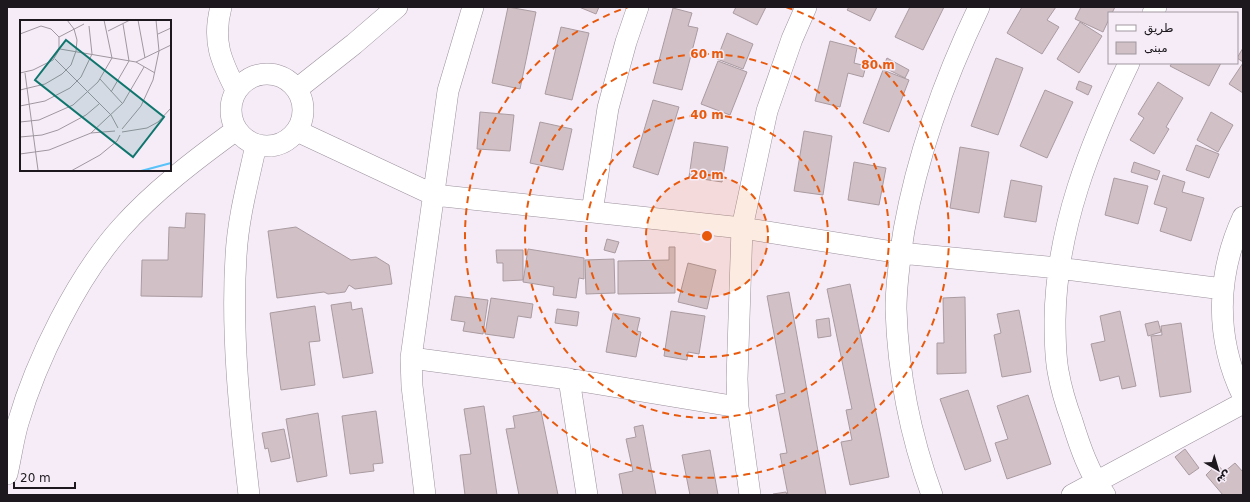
<svg xmlns="http://www.w3.org/2000/svg" width="1250" height="502" font-family="'DejaVu Sans','Noto Naskh Arabic',sans-serif">
<style>
.building{fill:#d1c1c6;stroke:#aa9ba0}
.lines{fill:none;stroke-linecap:round;stroke-linejoin:round}
.minor-casing{stroke:#9b919c;stroke-width:22}
.minor{stroke:#fff;stroke-width:21}
.ring{fill:none;stroke:#e8590c;stroke-width:2;stroke-dasharray:7 5}
.inset-river{fill:none;stroke:#58c2f9;stroke-width:2}
.inset-road{fill:none;stroke:#9f97a0;stroke-width:1}
.view{fill:#0f766e;fill-opacity:0.15;stroke:#0f766e;stroke-width:2}
.inset-edge{fill:none;stroke:#1c181d;stroke-width:2}
.centre{fill:#e8590c;stroke:#f6ecf8;stroke-width:2}
.ring-label{font-size:12px;text-anchor:middle;font-weight:bold;fill:#e8590c;stroke:#f6ecf8;stroke-width:3;stroke-linejoin:round;paint-order:stroke}
</style>
<rect width="100%" height="100%" fill="#f6ecf8"/>
<path class="building" d="M508,7L536,12L520,89L492,83Z
M579,7H599L596,14Z
M736,7H766L757,25L733,13Z
M849,7H877L870,21L847,10Z
M910,7H944L923,50L895,37Z
M1022,7H1056L1047,20L1059,27L1042,54L1007,33Z
M1081,7H1115L1112,13H1109V19L1103,32L1075,19Z
M673,8L692,13L688,26L698,28L682,90L653,83Z
M1080,22L1102,36L1079,73L1057,59Z
M561,27L589,33L572,100L545,94Z
M727,33L753,44L743,69L717,59Z
M830,41L857,48L854,63L866,66L863,77L848,73L840,107L815,101Z
M1243,48V62L1237,58Z
M887,58L909,70L905,78L883,67Z
M996,58L1023,68L998,135L971,126Z
M718,61L747,72L730,115L701,104Z
M1172,63H1221L1209,86L1170,66Z
M1243,63V93L1229,84Z
M883,70L909,80L889,132L863,123Z
M1079,81L1092,86L1088,95L1076,89Z
M1158,82L1183,98L1166,127L1169,129L1154,154L1130,140L1144,118L1138,114Z
M1045,90L1073,102L1047,158L1020,146Z
M653,100L679,107L658,175L633,167Z
M480,112L514,115L510,151L477,149Z
M1211,112L1233,125L1218,152L1197,140Z
M540,122L572,129L563,170L530,163Z
M804,131L832,136L823,195L794,191Z
M694,142L728,147L722,182L689,177Z
M1196,145L1219,154L1209,178L1186,170Z
M960,147L989,152L979,213L950,208Z
M854,162L886,168L879,205L848,200Z
M1134,162L1160,171L1157,180L1131,172Z
M1163,175L1185,182L1182,192L1204,198L1191,241L1160,231L1167,208L1154,204Z
M1114,178L1148,186L1138,224L1105,215Z
M1011,180L1042,186L1036,222L1004,217Z
M186,213L205,214L202,297L141,296L142,260H168L169,227L185,228Z
M296,227L351,260L376,257L389,265L392,284L355,289L349,285L345,292L328,294L324,292L277,298L268,231Z
M607,239L619,242L615,253L604,250Z
M669,247H675V293L618,294V261L669,260Z
M528,249L584,258V279L579,278L576,298L553,295L554,287L523,282Z
M496,250H523V280L503,281V263H497Z
M614,259L615,293L586,294L585,260Z
M688,263L716,270L707,309L678,302Z
M850,284L889,477L850,485L841,442L852,440L846,410L852,409L827,289Z
M789,292L826,495H788L780,454L787,453L776,395L785,393L767,296Z
M455,296L488,300L483,334L463,331L465,322L451,320Z
M965,297L966,373L937,374V343H944L943,298Z
M491,298L533,304L531,318L518,316L514,338L485,334Z
M351,302L352,310L362,308L373,373L343,378L331,305Z
M315,306L320,341L309,342L315,385L281,390L270,313Z
M557,309L579,312L577,326L555,323Z
M1019,310L1031,372L1002,377L994,335L1001,333L997,314Z
M671,311L705,316L699,354L688,352L687,360L664,356Z
M1120,311L1136,386L1122,389L1119,376L1100,381L1091,344L1105,341L1100,316Z
M613,313L640,318L637,331L641,332L636,357L606,352Z
M829,318L831,336L818,338L816,320Z
M1158,321L1161,332L1148,336L1145,324Z
M1181,323L1191,392L1160,397L1151,336L1162,335L1161,326Z
M968,390L991,461L965,470L940,399Z
M1028,395L1051,464L1007,479L995,443L1008,439L997,406Z
M484,406L497,495H465L460,455L471,454L464,409Z
M376,411L383,463L373,464L374,471L350,474L342,416Z
M541,411L558,495H519L506,429L515,428L513,416Z
M318,413L327,476L297,482L286,419Z
M643,425L656,495H623L619,474L633,471L626,439L636,437L634,427Z
M284,429L290,458L271,462L268,448L265,449L262,433Z
M1185,449L1199,468L1189,475L1175,457Z
M710,450L718,495H690L682,455Z
M1235,463L1243,472V495H1223L1206,475L1217,464L1224,472Z
M786,492L787,495H773V494Z"/>
<g class="lines">
<g class="minor-casing">
<path id="minor" d="M221,7C212,41 221,61 236,90
M1153,13L1156,7
M231 110a36 36 0 1 1 72 0a36 36 0 1 1-72 0Z
M297,89L354,44L397,7
M297,131L434,195L742,228L900,253L1058,268L1223,289
M592,212L608,108L626,42L638,7
M1243,217C1216,276 1215,338 1243,396
M411,358L569,379L738,407
M569,379L587,495
M7,474C11,457 13,440 18,423C36,361 77,277 121,228C154,191 196,159 236,130
M249,495C240,416 231,335 236,256C238,218 248,182 256,145
M425,495L412,386L411,358L448,91L473,7
M750,495L738,407L737,379L742,228L767,111L792,39L806,7
M932,495C910,435 898,373 896,309C896,283 900,256 904,230C918,152 945,78 979,7
M1072,495L1243,403
M1105,495C1089,473 1080,447 1072,421C1066,405 1061,388 1058,371C1055,354 1055,337 1055,320C1056,229 1090,144 1129,63"/>
</g>
<use href="#minor" class="minor"/>
</g>
<circle cx="707" cy="236" r="61" fill="#e8590c" fill-opacity=".12"/>
<g class="ring">
<circle cx="707" cy="236" r="61"/>
<circle cx="707" cy="236" r="121"/>
<circle cx="707" cy="236" r="182"/>
<path d="M786 7A242 242 0 1 1 628 7"/>
</g>
<g transform="translate(20 20)">
<rect width="151" height="151" fill="#f6ecf8"/>
<path class="inset-river" d="M121,151L151,143"/>
<path class="inset-road" d="M118,0L125,38M88,11L110,0M0,14L21,6L31,9L39,17M138,14L151,8M40,29L116,42L135,53M35,39L91,95L98,108M116,42L151,25M0,53L13,50L33,40L39,30V17L64,4M5,53L18,150M80,59L102,83M0,70L25,64L42,54L51,45L56,31L57,20L54,9L47,0M91,72L109,41L103,4M0,86L25,81L50,68L61,57L72,34L69,6M0,102L19,100L53,85L78,62L92,38L84,0M102,109L121,86L133,60L139,31L136,0M102,112L127,108L138,102L151,88M71,113L103,83L124,47M0,117L22,115L38,110L66,95L79,84M0,134L29,130L71,113L95,111M0,151H18M51,151L80,135L97,121L100,115"/>
<path class="view" d="M46,20L144,97L113,137L15,60Z"/>
<rect width="151" height="151" class="inset-edge"/>
</g>
<circle cx="707" cy="236" r="6" class="centre"/>
<g class="ring-label">
<text x="707" y="58">60 m</text>
<text x="878" y="69">80 m</text>
<text x="707" y="119">40 m</text>
<text x="707" y="179">20 m</text>
</g>
<rect width="1250" height="502" fill="none" stroke="#1c181d" stroke-width="16"/>
<rect x="1108" y="12" width="130" height="52" fill="#f6ecf8" stroke="#9f97a0"/>
<rect x="1116" y="25" width="20" height="6" fill="#ffffff" stroke="#9f97a0"/>
<text x="1144" y="32" font-size="12" fill="#1c181d">طريق</text>
<rect x="1116" y="42" width="20" height="12" fill="#d1c1c6" stroke="#9f97a0"/>
<text x="1144" y="52" font-size="12" fill="#1c181d">مبنى</text>
<g transform="translate(1218 470) rotate(142)" stroke="#f6ecf8" stroke-width="3" paint-order="stroke">
<path d="M0-3L7 15L0 10L-7 15Z" fill="#1c181d"/>
<text y="-6" font-size="11" font-weight="bold" text-anchor="middle" fill="#1c181d">ش</text>
</g>
<path d="M14 482v6h61v-6" fill="none" stroke="#1c181d" stroke-width="2"/>
<text x="20" y="482" font-size="12" fill="#1c181d" stroke="#f6ecf8" stroke-width="3" paint-order="stroke">20 m</text>
</svg>
